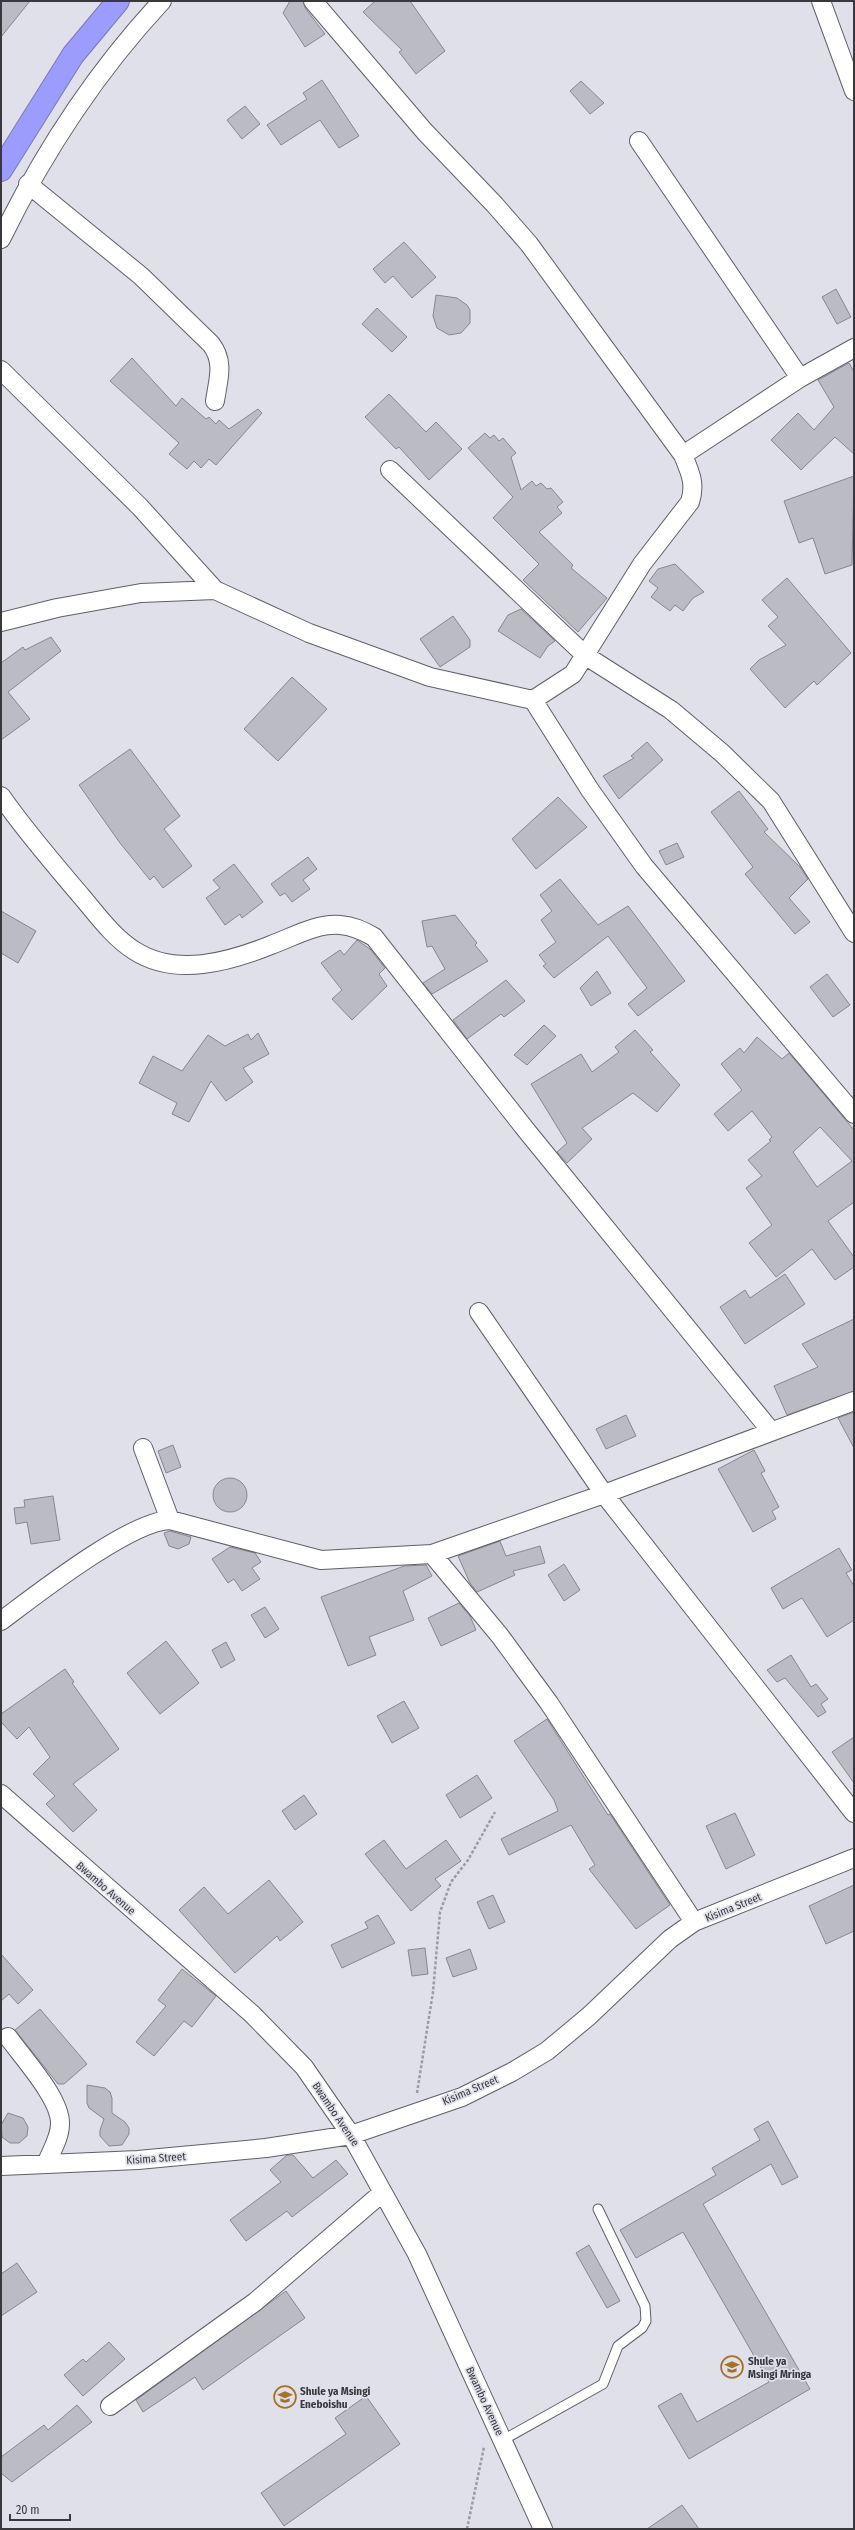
<svg xmlns="http://www.w3.org/2000/svg" width="855" height="2530" font-family="'Fira Sans Condensed',sans-serif">
<style>
.building{fill:#babbc5;stroke:#868790;fill-rule:evenodd}
.lines{fill:none;stroke-linecap:round;stroke-linejoin:round}
.lane-casing{stroke:#5f5f68;stroke-width:11}
.street-casing{stroke:#5f5f68;stroke-width:20}
.highway-casing{stroke:#7978ba;stroke-width:24}
.path{stroke:#9b9ba4;stroke-width:2.5;stroke-dasharray:3 2;stroke-linecap:butt}
.lane{stroke:#fff;stroke-width:9}
.street{stroke:#fff;stroke-width:18}
.highway{stroke:#9c9bfe;stroke-width:22}
.labels{text-anchor:middle;stroke-width:3.5;stroke-linejoin:round;paint-order:stroke}
.street-label{font-size:11px;fill:#38383d;stroke:#e0e0eb}
.poi-label{font-size:11px;font-weight:bold;fill:#38383d;stroke:#e0e0eb;text-anchor:start}
</style>
<rect width="100%" height="100%" fill="#e0e0eb"/>
<path class="building" d="M1,1H30L1,37Z
M290,1H303L305,8L325,34L305,47L283,13Z
M375,1H410L445,51L416,74L399,52L402,50L363,12Z
M322,80L359,136L339,148L320,120L281,145L267,125L307,99L303,93Z
M581,81L604,103L590,114L570,91Z
M245,106L260,124L242,139L227,120Z
M404,242L436,277L412,298L393,276L385,283L373,269Z
M836,289L851,317L837,324L822,297Z
M436,295L457,298L467,305L470,310V323L461,333L449,335L437,328L433,316Z
M377,308L407,337L392,352L362,324Z
M132,358L176,406L182,398L206,419L209,417L216,424L219,420L229,429L258,409L262,413L216,465L209,459L201,468L194,461L187,469L169,454L179,443L110,381Z
M849,363L854,372V454L835,437L801,470L771,440L798,413L814,430L834,407L818,380Z
M389,394L426,432L436,422L462,449L429,480L399,447L396,449L365,417Z
M485,433L490,438L494,435L499,441L503,438L516,453L511,457L521,490L532,481L536,486L541,483L547,489L551,488L563,502L557,507L562,513L539,532L573,565L571,568L607,598L578,632L523,580L539,564L493,518L513,497L468,448Z
M854,476L852,565L825,574L813,538L799,543L784,501Z
M675,564L704,592L693,598L683,611L675,605L670,611L651,597L658,588L649,581L658,569Z
M787,578L851,653L817,685L814,681L785,708L750,669L759,660L786,645L768,626L778,617L762,600Z
M521,609L555,641L548,646L540,658L498,631L508,615Z
M453,616L470,640V647L440,667L420,639Z
M51,637L61,651L8,692L30,719L1,740V663L23,647L25,650Z
M292,677L327,709L278,761L244,729Z
M647,742L663,760L619,799L603,776L634,758L631,756Z
M130,749L180,816L164,829L192,866L163,888L154,876L150,880L120,843L79,785Z
M739,791L768,829L764,832L800,867L808,879L789,898L810,922L795,934L745,874L753,867L711,812Z
M558,797L587,827L536,869L512,839Z
M677,843L684,857L666,865L659,851Z
M308,857L317,869L303,880L310,889L292,902L285,893L280,896L271,884Z
M234,864L263,902L242,918L240,914L225,925L206,898L220,888L213,880Z
M560,879L598,925L628,906L685,981L638,1016L628,1004L647,988L608,936L554,978L543,966L546,964L539,955L556,942L541,920L552,911L540,895Z
M1,911L36,931L18,963L1,953Z
M455,915L477,943L475,945L488,961L432,994L423,983L445,969L432,946L427,947L422,921Z
M357,940L370,949L385,968L379,974L387,986L352,1020L332,999L342,990L321,963L340,950L344,955Z
M597,971L611,993L591,1006L580,988Z
M827,974L850,1005L833,1017L810,987Z
M506,980L525,1001L504,1017L501,1014L467,1039L453,1020Z
M544,1025L556,1036L527,1065L514,1055Z
M635,1030L653,1050L650,1052L680,1085L657,1112L633,1093L582,1128L592,1139L567,1163L557,1152L567,1143L531,1084L581,1054L592,1072L619,1052L615,1047Z
M258,1033L269,1054L243,1068L253,1082L226,1101L211,1081L189,1122L172,1114L177,1103L139,1083L153,1056L182,1071L208,1035L225,1046L248,1034L251,1040Z
M757,1037L782,1059L789,1053L854,1130V1202L828,1221L854,1257V1267L835,1280L812,1249L776,1277L749,1243L772,1225L746,1188L762,1176L748,1160L771,1141L769,1140L772,1137L752,1111L728,1131L714,1114L742,1090L721,1064L740,1048L744,1053ZM820,1127L852,1161L817,1187L793,1152Z
M785,1274L805,1304L745,1344L720,1307L745,1290L750,1298Z
M854,1319V1391L787,1415L774,1386L818,1367L802,1344Z
M854,1412V1448L838,1418Z
M626,1415L636,1436L606,1449L596,1429Z
M173,1445L181,1467L166,1473L158,1451Z
M754,1450L765,1471L761,1473L779,1507L772,1511L776,1519L753,1532L718,1469Z
M213 1495a17 17 0 1 1 34 0a17 17 0 1 1-34 0Z
M53,1496L60,1540L31,1544L27,1522L16,1524L14,1508L25,1507L24,1500Z
M170,1531L191,1537L189,1544L178,1549L169,1546L164,1533Z
M500,1541L506,1556L540,1546L545,1563L513,1571L515,1575L477,1592L470,1583L458,1556Z
M230,1547L255,1553L261,1562L252,1568L260,1579L242,1591L234,1579L228,1583L212,1559Z
M839,1548L852,1570L846,1573L854,1586V1620L827,1637L802,1598L783,1609L771,1588Z
M564,1564L580,1590L564,1601L548,1575Z
M426,1565L432,1576L403,1591L414,1620L369,1637L376,1655L348,1666L321,1597L404,1566Z
M459,1603L470,1616L476,1630L441,1646L428,1618Z
M265,1607L279,1629L265,1638L251,1615Z
M166,1641L199,1683L160,1714L127,1673Z
M226,1642L235,1660L221,1668L212,1650Z
M791,1655L811,1687L816,1684L828,1699L821,1704L826,1712L818,1717L785,1678L777,1682L767,1670Z
M65,1669L74,1682L72,1683L119,1749L73,1784L97,1810L73,1832L46,1804L55,1796L33,1774L50,1757L29,1727L17,1739L1,1722V1714Z
M404,1701L419,1728L392,1743L377,1716Z
M547,1719L608,1815L610,1814L670,1905L636,1929L589,1869L595,1865L571,1825L509,1855L501,1839L558,1811L554,1800L514,1741Z
M854,1737V1783L832,1752Z
M477,1775L492,1798L460,1818L446,1795Z
M304,1795L317,1814L295,1830L282,1811Z
M735,1813L755,1855L726,1869L706,1826Z
M384,1840L406,1869L446,1840L461,1861L435,1879L441,1886L411,1911L365,1854Z
M269,1880L303,1922L280,1941L277,1936L235,1973L179,1910L204,1887L228,1914Z
M854,1885V1931L826,1944L809,1906Z
M493,1895L505,1922L489,1929L477,1902Z
M378,1915L395,1943L342,1968L331,1945L368,1928L365,1922Z
M425,1948L428,1974L412,1976L408,1950Z
M470,1949L477,1969L453,1977L446,1958Z
M1,1954L33,1990L18,2004L9,1994L1,2001Z
M182,1969L216,1996L192,2027L184,2021L154,2056L136,2042L166,2006L158,2000Z
M40,2009L87,2064L64,2084H58L15,2030Z
M87,2085L105,2088L110,2092L112,2098V2113L125,2122L129,2128V2134L122,2145L109,2146L100,2136V2130L104,2119L89,2108L87,2103Z
M8,2113L23,2118L28,2127L27,2136L19,2143H10L2,2137L1,2125Z
M768,2121L798,2177L782,2185L771,2164L703,2204L810,2389L689,2459L658,2406L681,2393L697,2422L769,2382L683,2232L636,2258L620,2230L716,2175L712,2168L760,2140L754,2129Z
M287,2155H293L313,2178L336,2160L348,2174L292,2217L287,2211L246,2241L230,2220L281,2182L270,2170Z
M589,2245L620,2301L607,2308L576,2253Z
M17,2263L37,2292L1,2316V2274Z
M286,2291L305,2318L203,2390L195,2377L143,2412L136,2400Z
M109,2342L125,2359L83,2396L64,2375L83,2359L86,2362Z
M366,2396L400,2444L284,2526L261,2493L346,2434L335,2418Z
M77,2405L92,2422L12,2482L1,2473V2457L44,2425L48,2430Z
M682,2505L699,2529H647Z"/>
<g class="lines">
<g class="lane-casing">
<path id="lane" d="M503,2440L603,2384L618,2346L642,2328L646,2321L645,2306L598,2209"/>
</g>
<g class="street-casing">
<path id="street" d="M821,1L854,91
M639,141L800,378
M28,184L141,276L211,344C225,362 218,380 215,401
M1,239C44,151 95,73 162,1
M1,370L140,507L215,590
M683,455L800,378L854,348
M390,470L586,656L671,710L722,753L771,801L854,933
M1,622L57,608L141,593L215,590L309,633L430,677L533,700L573,674L642,564L690,502C696,484 690,472 683,455L529,244L495,205L425,132L313,1
M533,700L590,790L644,866L854,1114
M1,796C26,832 54,864 82,897C98,916 114,938 135,951C176,977 229,962 271,945C293,937 316,923 340,925C353,926 362,930 374,937L526,1130L771,1431
M479,1312L604,1494L854,1813
M143,1448L170,1520
M432,1554L500,1636L549,1703L694,1922
M1,1621C36,1595 130,1521 170,1520L321,1560L432,1554L604,1494L854,1401
M1,1794L252,2014L304,2067L351,2135L417,2254L543,2529
M8,2037C23,2058 61,2099 60,2124C60,2137 52,2150 47,2162
M1,2166L138,2160L266,2148L351,2135L462,2097L512,2072L547,2051L589,2016L670,1939L694,1922L854,1858
M110,2406L255,2302L382,2193"/>
</g>
<g class="highway-casing">
<path id="highway" d="M1,170L73,55L118,1"/>
</g>
<path class="path" d="M417,2093L433,1992L440,1912L451,1882L468,1860L495,1812
M467,2529L484,2447"/>
<use href="#lane" class="lane"/>
<use href="#street" class="street"/>
<use href="#highway" class="highway"/>
</g>
<defs>
<g id="school-ring" transform="scale(1.15)"><circle r="9.5" fill="#e0e0eb" stroke="#a47228" stroke-width="1.5"/><path d="M0-5L7-2L0 1L-7-2ZM-4 1L0 2.5L4 1V4Q0 6-4 4Z" fill="#a47228"/></g>
</defs>
<g fill-rule="evenodd">
<use href="#school-ring" x="732" y="2367"/>
<use href="#school-ring" x="285" y="2397"/>
</g>
<g class="labels">
<g class="street-label">
<text transform="translate(106 1888) rotate(41)" y="4">Bwambo Avenue</text>
<text transform="translate(733 1907) rotate(-22)" y="4">Kisima Street</text>
<text transform="translate(470 2090) rotate(-23)" y="4">Kisima Street</text>
<text transform="translate(336 2114) rotate(56)" y="4">Bwambo Avenue</text>
<text transform="translate(156 2158) rotate(-4)" y="4">Kisima Street</text>
<text transform="translate(485 2401) rotate(65)" y="4">Bwambo Avenue</text>
</g>
<g class="poi-label">
<text x="748" y="2365">Shule ya<tspan x="748" dy="13">Msingi Mringa</tspan></text>
<text x="300" y="2395">Shule ya Msingi<tspan x="300" dy="13">Eneboishu</tspan></text>
</g>
</g>
<rect width="855" height="2530" fill="none" stroke="#38383d" stroke-width="4"/>
<path d="M10 2514v6h60v-6" fill="none" stroke="#38383d" stroke-width="2"/>
<text x="16" y="2514" font-size="12" fill="#38383d" stroke="#e0e0eb" stroke-width="3" paint-order="stroke">20 m</text>
</svg>
